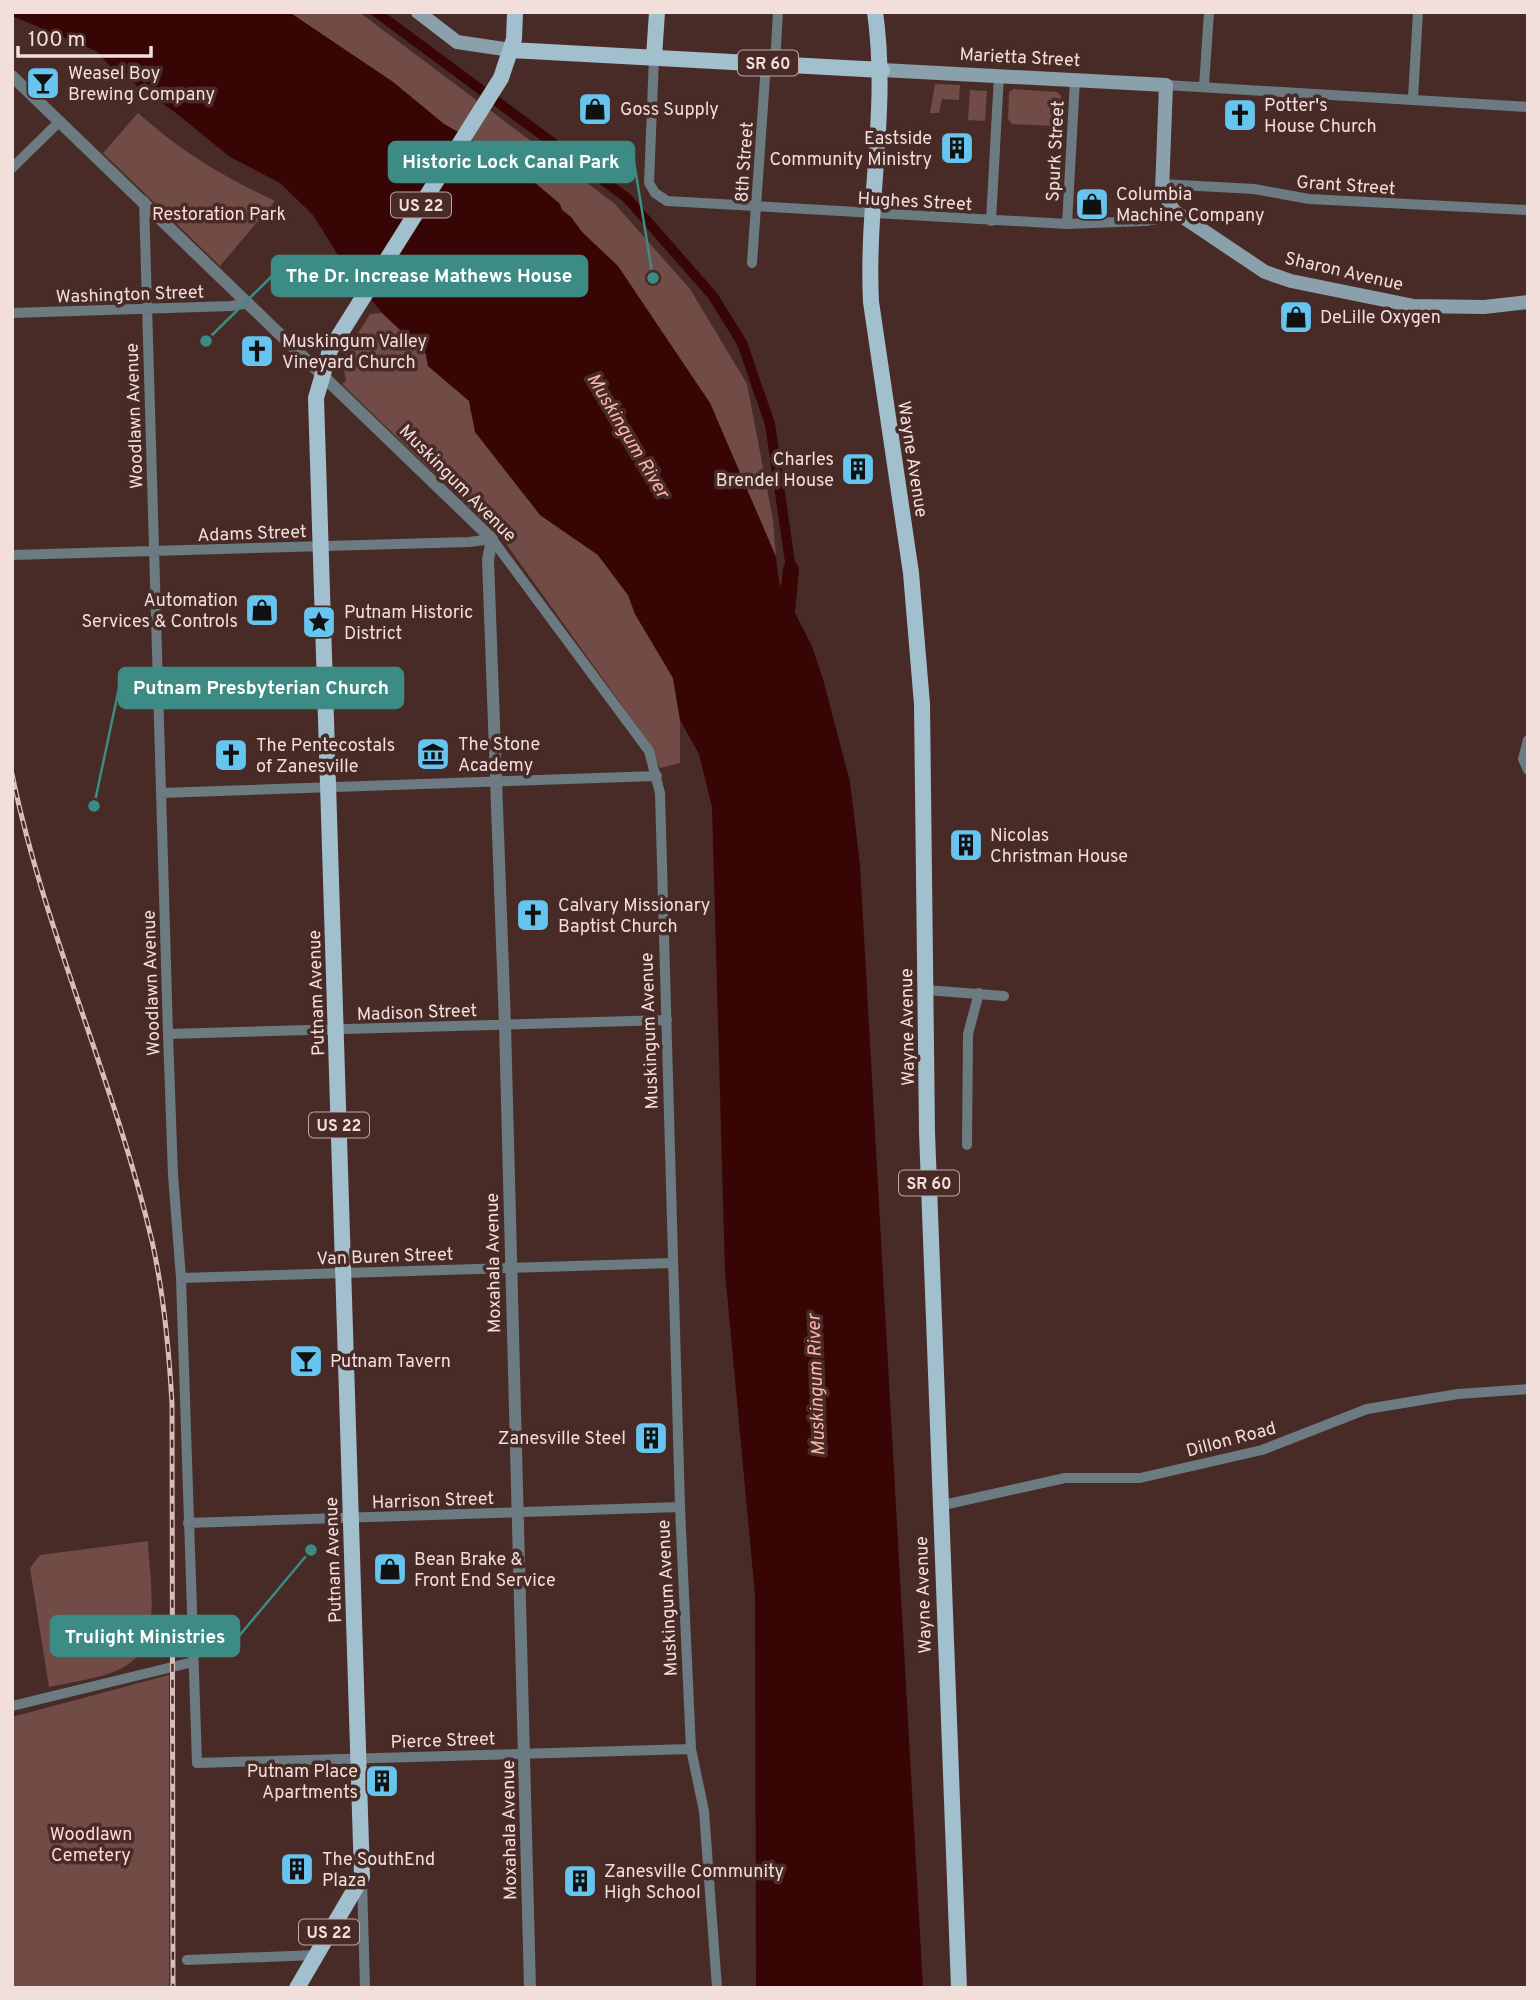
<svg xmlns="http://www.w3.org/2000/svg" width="1540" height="2000" font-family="Overpass,sans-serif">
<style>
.green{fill:#714c47}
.water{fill:#370504}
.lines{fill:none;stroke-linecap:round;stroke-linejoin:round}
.canal{stroke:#370504;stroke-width:10}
.river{stroke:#370504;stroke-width:16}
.minor{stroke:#6c7a81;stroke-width:10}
.tertiary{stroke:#6c7a81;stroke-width:12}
.secondary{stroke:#8aa1ac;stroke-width:14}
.primary{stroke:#a2bfce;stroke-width:16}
.rail-casing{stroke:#d4bfbb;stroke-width:5}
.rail{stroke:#482b27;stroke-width:2.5;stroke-dasharray:8;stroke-linecap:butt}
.labels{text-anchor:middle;stroke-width:7;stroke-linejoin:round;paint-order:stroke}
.shield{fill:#482b27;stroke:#bfa8a5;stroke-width:2}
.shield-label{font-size:16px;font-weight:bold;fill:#f2dedb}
.street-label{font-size:18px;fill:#f2dedb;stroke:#482b27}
.poi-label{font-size:18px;fill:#f2dedb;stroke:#482b27;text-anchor:start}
.park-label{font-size:18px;fill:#ffd8d3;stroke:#482b27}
.water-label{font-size:19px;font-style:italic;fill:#fdb4aa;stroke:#482b27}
.leader{fill:none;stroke:#3c8b84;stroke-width:2.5}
.callout-dot{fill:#3c8b84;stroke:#482b27;stroke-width:2.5}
.callout{fill:#3c8b84;stroke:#3c8b84;stroke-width:2.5}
.callout-label{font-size:19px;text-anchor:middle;font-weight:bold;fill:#fff}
</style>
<rect width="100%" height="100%" fill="#482b27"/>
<path class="green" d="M289,12H359L615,204L690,289L747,384L773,520L776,557L710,403L571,217L512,163L444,124L393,82Z
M935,84L960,85L959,100L942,99L939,113H930Z
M1014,89L1057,92L1061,96L1059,122L1055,126L1012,124L1008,119L1009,92Z
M970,90L987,91L985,121L968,120Z
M138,113C182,152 222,176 275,201L220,266L103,153Z
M382,313L426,354L428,366L470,401V411L540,515L598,555L628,595L635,614L673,678L680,720V763L660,768L649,743L504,541L342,384L346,381L342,359L370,314Z
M148,1541C149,1581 166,1650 118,1670C98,1679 71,1682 49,1687L30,1568L40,1555Z
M169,1675V1988H12V1717Z"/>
<path class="water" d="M12,12H289L393,82L444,124L512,163L560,204L562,211L571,217L581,231L618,266L710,403L776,557L779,582L812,646L823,679L850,782L860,865L923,1988H756L755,1595L725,1272L712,807L699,754L680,720L673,678L635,614L628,595L598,555L540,515L475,432L469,401L428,366L426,354L382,313L343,263L313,215L280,183L230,157L176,113L112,68L96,51L12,16Z"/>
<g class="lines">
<path class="canal" d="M376,12L627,198L713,296L742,343L770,424L791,569"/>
<path class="river" d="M786,623L791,569"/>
<path class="minor" d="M654,57L649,183L655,193L667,201L1067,224L1146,221L1164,218L1174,211
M775,64L778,12
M1166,85L1528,107
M1204,86L1209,12
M1413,98L1418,12
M12,168L60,121
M1162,184L1254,189L1309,199L1528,210
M144,201L168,1034L173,1175L181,1278L197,1763L691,1749
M991,221L999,75
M1067,224L1075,80
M752,263L766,63
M12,313L231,306L249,303
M12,555L469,542L492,539L649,751L660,793L680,1507L691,1749L704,1811L717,1988
M1528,740L1523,759L1528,770
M161,793L657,776
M926,990L1004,996
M168,1034L667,1020
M967,1145L968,1034L979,993
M181,1278L673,1263
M939,1506L1065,1478H1140L1262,1450L1367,1409L1458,1394L1528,1389
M188,1523L680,1507
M12,1706L193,1662
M362,1880L365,1988
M187,1960L315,1955"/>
<path class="tertiary" d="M12,76L492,539L488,560L505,1025L530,1988"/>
<path class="secondary" d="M418,12L457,42L511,50
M882,70L1166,85L1162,191L1174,211L1265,272L1291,281L1414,306L1484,307L1528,302"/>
<path class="primary" d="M875,12C889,109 866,205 871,302L911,573L922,704L927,1132L959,1988
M511,50L882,70
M654,57L657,12
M297,1988L362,1877L316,398L330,350L501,78L514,39L515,12"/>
<g class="rail-casing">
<path id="rail" d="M12,774C45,933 115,1083 152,1241C164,1295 169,1349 172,1404L173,1988"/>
</g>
<use href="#rail" class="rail"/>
</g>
<defs>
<g id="bar-square" transform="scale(1.75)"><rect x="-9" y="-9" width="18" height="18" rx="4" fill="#65c5ee" stroke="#482b27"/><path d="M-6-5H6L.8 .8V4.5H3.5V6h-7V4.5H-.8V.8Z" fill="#111"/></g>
<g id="shop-square" transform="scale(1.75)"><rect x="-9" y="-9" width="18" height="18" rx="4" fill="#65c5ee" stroke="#482b27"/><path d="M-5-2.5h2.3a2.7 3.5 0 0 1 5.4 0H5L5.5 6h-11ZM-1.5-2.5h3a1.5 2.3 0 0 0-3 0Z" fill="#111"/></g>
<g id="church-square" transform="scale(1.75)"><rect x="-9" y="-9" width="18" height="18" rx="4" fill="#65c5ee" stroke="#482b27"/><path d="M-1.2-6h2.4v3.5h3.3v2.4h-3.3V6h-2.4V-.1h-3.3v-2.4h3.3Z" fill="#111"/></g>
<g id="building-square" transform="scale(1.75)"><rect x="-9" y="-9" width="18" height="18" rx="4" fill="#65c5ee" stroke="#482b27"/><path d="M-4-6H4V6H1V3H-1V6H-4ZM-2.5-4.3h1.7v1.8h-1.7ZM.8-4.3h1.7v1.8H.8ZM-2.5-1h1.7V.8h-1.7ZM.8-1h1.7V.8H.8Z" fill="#111"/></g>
<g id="sight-square" transform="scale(1.75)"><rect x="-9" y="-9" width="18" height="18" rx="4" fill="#65c5ee" stroke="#482b27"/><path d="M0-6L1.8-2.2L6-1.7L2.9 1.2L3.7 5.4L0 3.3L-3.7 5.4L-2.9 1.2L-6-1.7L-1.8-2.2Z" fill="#111"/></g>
<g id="museum-square" transform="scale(1.75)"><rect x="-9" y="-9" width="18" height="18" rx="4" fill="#65c5ee" stroke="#482b27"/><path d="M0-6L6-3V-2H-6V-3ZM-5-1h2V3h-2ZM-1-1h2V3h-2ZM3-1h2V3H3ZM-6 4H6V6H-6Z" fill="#111"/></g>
</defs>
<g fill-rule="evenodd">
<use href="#bar-square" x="43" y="83"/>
<use href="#shop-square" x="595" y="109"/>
<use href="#church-square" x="1240" y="115"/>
<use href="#building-square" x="957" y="148"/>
<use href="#shop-square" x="1092" y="204"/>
<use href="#shop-square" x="1296" y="317"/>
<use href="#church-square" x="257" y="351"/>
<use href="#building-square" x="858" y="469"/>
<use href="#shop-square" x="262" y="610"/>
<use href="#sight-square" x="319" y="622"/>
<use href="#museum-square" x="433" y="754"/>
<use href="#church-square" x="231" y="755"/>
<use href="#building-square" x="966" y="845"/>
<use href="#church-square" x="533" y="915"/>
<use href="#bar-square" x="306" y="1361"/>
<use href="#building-square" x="651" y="1438"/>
<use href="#shop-square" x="390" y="1569"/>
<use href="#building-square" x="382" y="1781"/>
<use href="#building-square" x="297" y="1869"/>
<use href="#building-square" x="580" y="1881"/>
</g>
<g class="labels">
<g class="shield">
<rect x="738" y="50.5" width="60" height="25" rx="5"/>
<rect x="391" y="192.5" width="60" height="25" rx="5"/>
<rect x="309" y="1112.5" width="60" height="25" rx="5"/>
<rect x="899" y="1170.5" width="60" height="25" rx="5"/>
<rect x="299" y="1919.5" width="60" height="25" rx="5"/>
</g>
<g class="shield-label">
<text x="768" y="69">SR 60</text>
<text x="421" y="211">US 22</text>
<text x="339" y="1131">US 22</text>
<text x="929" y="1189">SR 60</text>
<text x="329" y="1938">US 22</text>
</g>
<g class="street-label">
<text transform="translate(1020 57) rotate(3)" y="6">Marietta Street</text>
<text transform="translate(1055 151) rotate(-87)" y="6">Spurk Street</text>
<text transform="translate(744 162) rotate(-86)" y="6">8th Street</text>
<text transform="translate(1346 185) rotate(4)" y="6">Grant Street</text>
<text transform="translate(915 201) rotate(3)" y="6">Hughes Street</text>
<text transform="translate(1344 271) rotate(13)" y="6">Sharon Avenue</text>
<text transform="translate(130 294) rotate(-2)" y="6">Washington Street</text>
<text transform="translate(134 416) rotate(-92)" y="6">Woodlawn Avenue</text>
<text transform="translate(913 459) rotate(81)" y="6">Wayne Avenue</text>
<text transform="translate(458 483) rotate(45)" y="6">Muskingum Avenue</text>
<text transform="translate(252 533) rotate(-2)" y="6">Adams Street</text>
<text transform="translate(151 983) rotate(-92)" y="6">Woodlawn Avenue</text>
<text transform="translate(316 993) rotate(-92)" y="6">Putnam Avenue</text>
<text transform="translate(417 1012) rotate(-2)" y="6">Madison Street</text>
<text transform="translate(907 1027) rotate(-91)" y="6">Wayne Avenue</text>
<text transform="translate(649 1031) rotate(-92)" y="6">Muskingum Avenue</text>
<text transform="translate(385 1256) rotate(-2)" y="6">Van Buren Street</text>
<text transform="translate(493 1263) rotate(-91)" y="6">Moxahala Avenue</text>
<text transform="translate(1231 1439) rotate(-15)" y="6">Dillon Road</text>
<text transform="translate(433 1500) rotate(-2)" y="6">Harrison Street</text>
<text transform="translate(333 1560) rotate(-92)" y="6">Putnam Avenue</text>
<text transform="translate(923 1595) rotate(-92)" y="6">Wayne Avenue</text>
<text transform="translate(667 1598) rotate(-93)" y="6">Muskingum Avenue</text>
<text transform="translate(443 1740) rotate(-2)" y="6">Pierce Street</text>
<text transform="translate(509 1830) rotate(-91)" y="6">Moxahala Avenue</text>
</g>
<g class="poi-label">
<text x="68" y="79">Weasel Boy<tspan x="68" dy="21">Brewing Company</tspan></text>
<text x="1264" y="111">Potter's<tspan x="1264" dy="21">House Church</tspan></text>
<text x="620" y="115">Goss Supply</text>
<text x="932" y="144" text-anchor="end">Eastside<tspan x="932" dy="21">Community Ministry</tspan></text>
<text x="1116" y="200">Columbia<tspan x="1116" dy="21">Machine Company</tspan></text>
<text x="1320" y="323">DeLille Oxygen</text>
<text x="282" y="347">Muskingum Valley<tspan x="282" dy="21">Vineyard Church</tspan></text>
<text x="834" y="465" text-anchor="end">Charles<tspan x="834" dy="21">Brendel House</tspan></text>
<text x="238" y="606" text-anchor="end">Automation<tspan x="238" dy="21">Services &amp; Controls</tspan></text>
<text x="344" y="618">Putnam Historic<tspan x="344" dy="21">District</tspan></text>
<text x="458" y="750">The Stone<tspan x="458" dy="21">Academy</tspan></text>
<text x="256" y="751">The Pentecostals<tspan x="256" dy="21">of Zanesville</tspan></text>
<text x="990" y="841">Nicolas<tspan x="990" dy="21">Christman House</tspan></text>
<text x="558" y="911">Calvary Missionary<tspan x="558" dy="21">Baptist Church</tspan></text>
<text x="330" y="1367">Putnam Tavern</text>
<text x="626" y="1444" text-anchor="end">Zanesville Steel</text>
<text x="414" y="1565">Bean Brake &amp;<tspan x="414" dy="21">Front End Service</tspan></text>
<text x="358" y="1777" text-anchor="end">Putnam Place<tspan x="358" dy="21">Apartments</tspan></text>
<text x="322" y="1865">The SouthEnd<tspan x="322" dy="21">Plaza</tspan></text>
<text x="604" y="1877">Zanesville Community<tspan x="604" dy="21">High School</tspan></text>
</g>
<g class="park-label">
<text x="219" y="220">Restoration Park</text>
<text x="91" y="1840">Woodlawn<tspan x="91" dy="21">Cemetery</tspan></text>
</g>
<g class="water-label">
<text transform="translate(629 435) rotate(59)" y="7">Muskingum River</text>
<text transform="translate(815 1385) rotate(-92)" y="7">Muskingum River</text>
</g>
</g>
<path class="leader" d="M653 278L634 162M206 341L272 276M94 806L119 688M311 1550L239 1636"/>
<g class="callout-dot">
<circle cx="653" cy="278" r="7"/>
<circle cx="206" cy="341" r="7"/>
<circle cx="94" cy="806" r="7"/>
<circle cx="311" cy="1550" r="7"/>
</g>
<g class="callout">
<rect x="389" y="142" width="245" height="40" rx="7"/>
<rect x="272" y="256" width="315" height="40" rx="7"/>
<rect x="119" y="668" width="284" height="40" rx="7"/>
<rect x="51" y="1616" width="188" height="40" rx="7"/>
</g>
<g class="callout-label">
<text x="511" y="168">Historic Lock Canal Park</text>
<text x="429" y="282">The Dr. Increase Mathews House</text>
<text x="261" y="694">Putnam Presbyterian Church</text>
<text x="145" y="1643">Trulight Ministries</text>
</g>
<rect width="1540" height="2000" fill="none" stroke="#f2dedb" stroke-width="28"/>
<path d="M18 46v10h133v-10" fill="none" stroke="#f2dedb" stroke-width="3.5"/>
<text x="28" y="46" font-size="21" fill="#f2dedb" stroke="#482b27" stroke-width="5" paint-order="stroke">100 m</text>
</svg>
